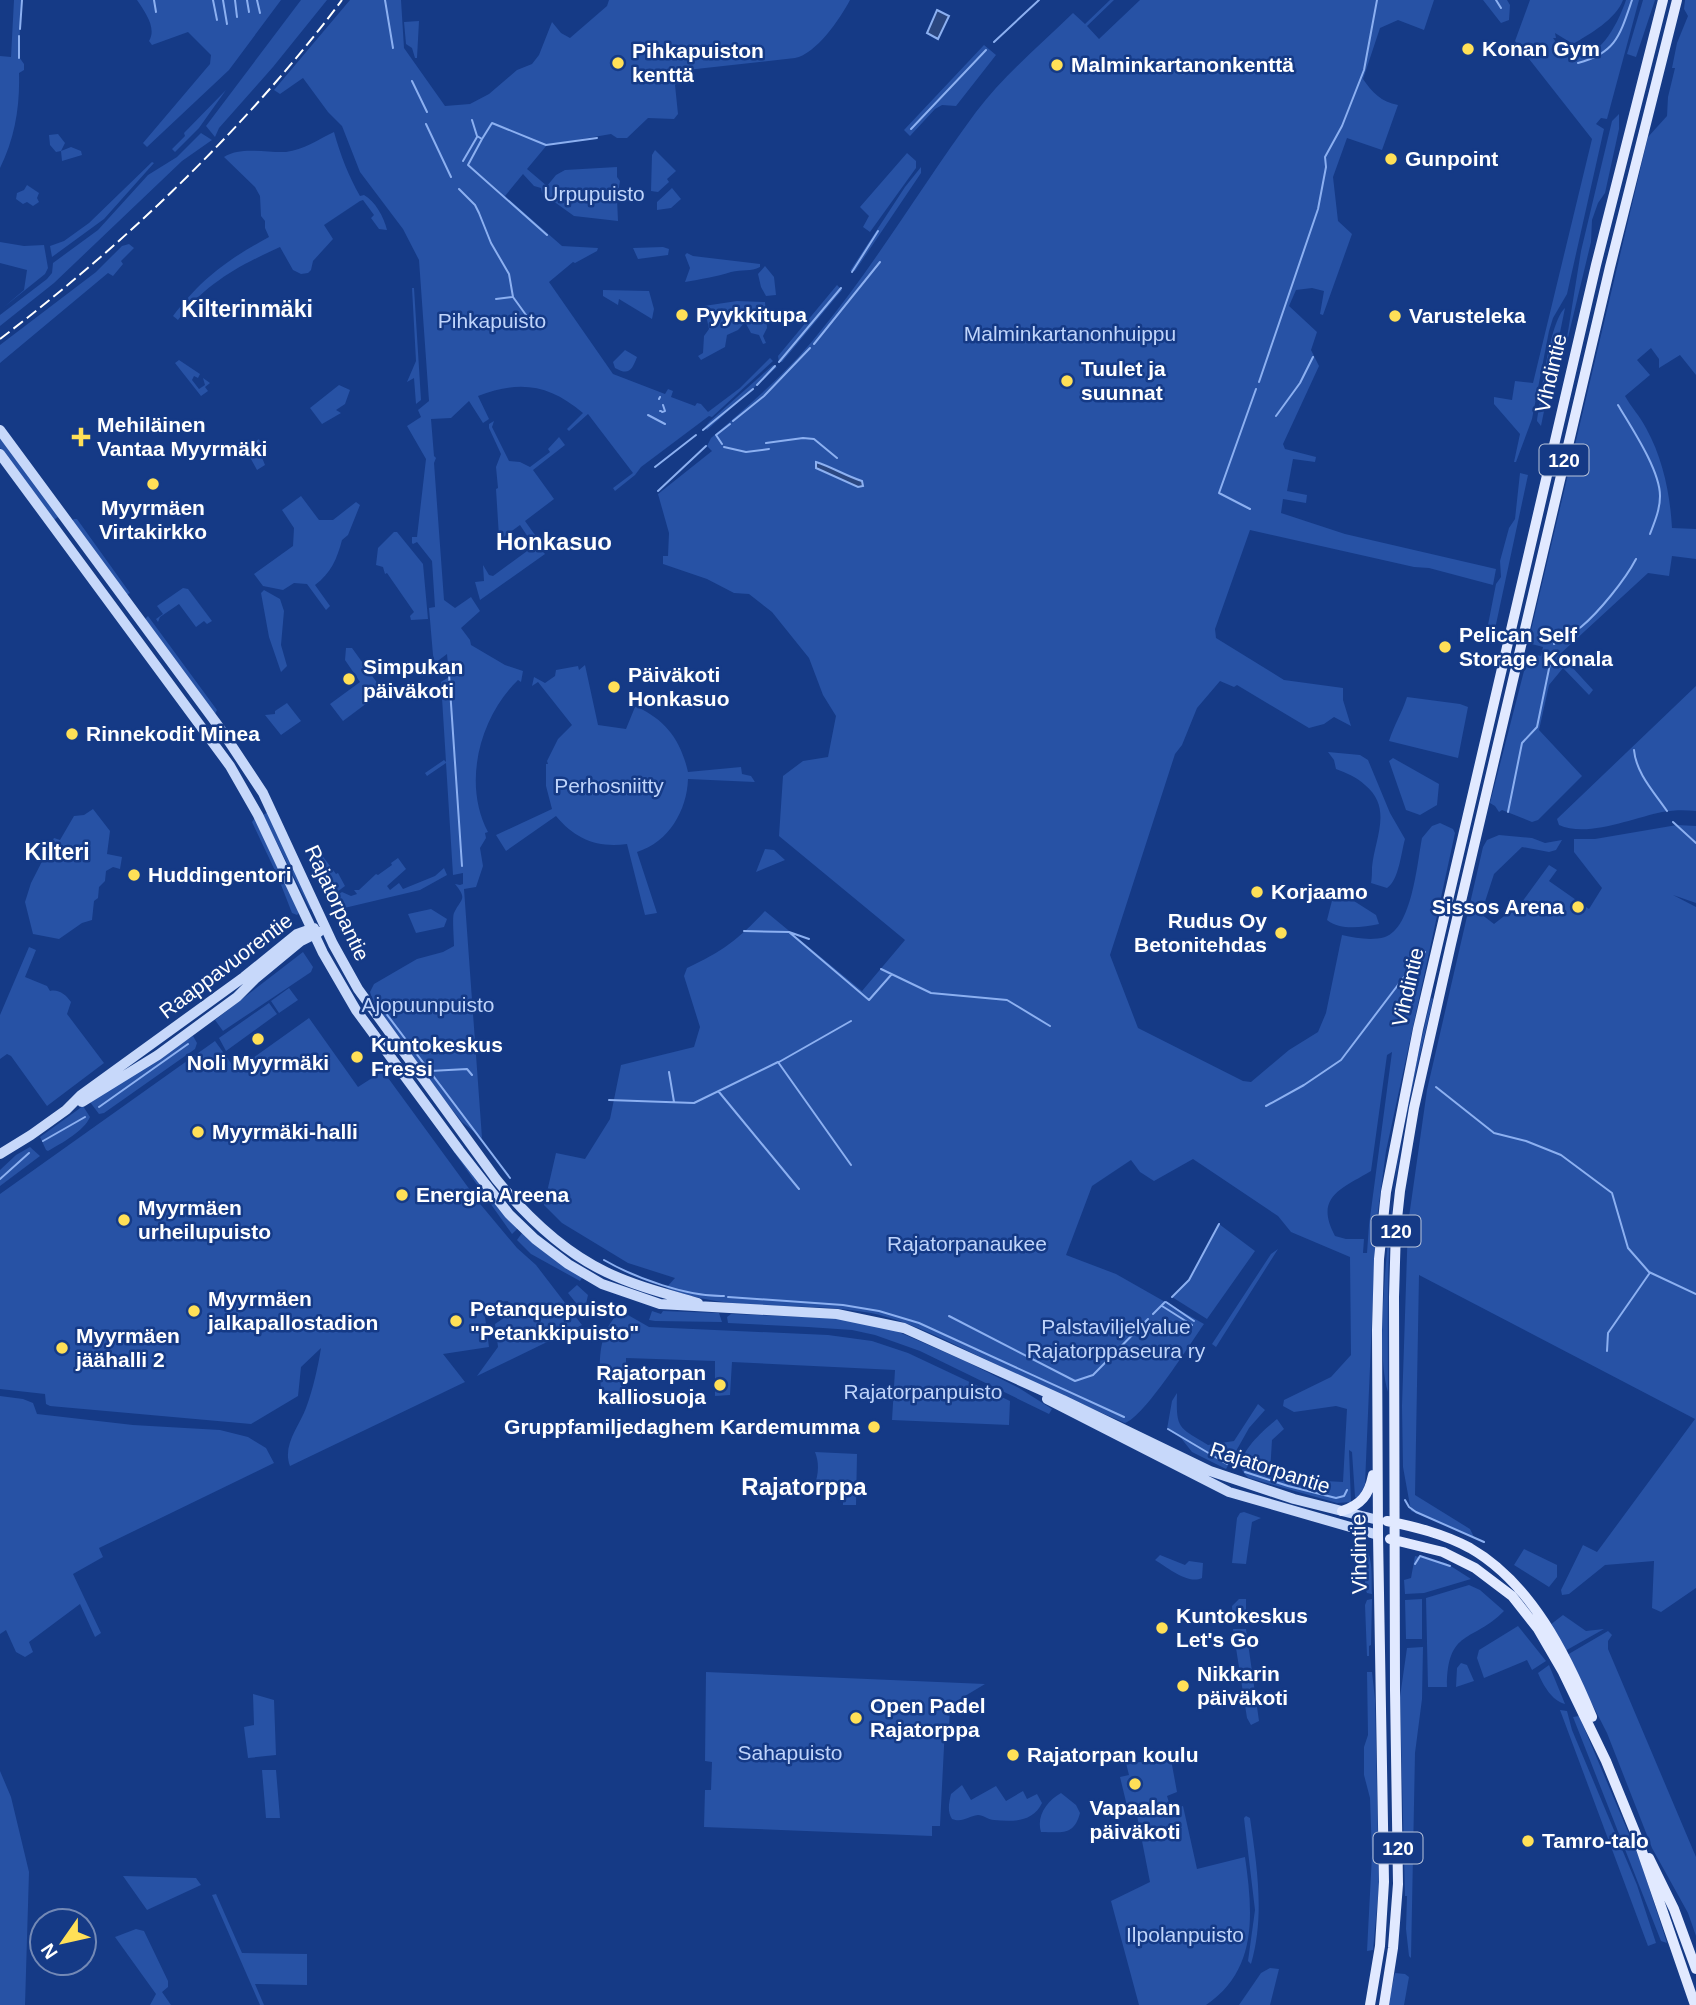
<svg xmlns="http://www.w3.org/2000/svg" width="1696" height="2005" font-family="Helvetica,sans-serif">
<style>
.green{fill:#2752a5;fill-rule:evenodd}
.water{fill:#2b4780;stroke:#8cb0f1;stroke-width:2}
.lines{fill:none;stroke-linecap:round;stroke-linejoin:round}
.stream{stroke:#8cb0f1;stroke-width:2}
.secondary{stroke:#c7d8fa;stroke-width:10}
.primary{stroke:#e1e9ff;stroke-width:10}
.rail{stroke:#fff;stroke-width:2;stroke-dasharray:12 5;stroke-linecap:butt}
.poi-dot{fill:#ffe057;stroke:#153a86;stroke-width:2.5}
.labels{text-anchor:middle;stroke-width:5;stroke-linejoin:round;paint-order:stroke}
.shield{fill:#153a86;stroke:#b9c4db;stroke-width:2}
.shield-label{font-size:19px;font-weight:bold;fill:#fff}
.poi-label{font-size:21px;font-weight:bold;fill:#fff;stroke:#153a86;text-anchor:start}
.park-label{font-size:21px;fill:#bfd4fb;stroke:#153a86}
.street-label{font-size:21px;fill:#fff;stroke:#153a86}
.neighbourhood-label{font-size:23px;font-weight:bold;fill:#fff;stroke:#153a86}
.quarter-label{font-size:24px;font-weight:bold;fill:#fff;stroke:#153a86}
</style>
<rect width="100%" height="100%" fill="#153a86"/>
<path class="green" d="M14,0H21L19,57L24,64V70L19,73C20,106 15,138 0,168V56L11,57Z
M137,0H281L229,70L147,147L143,143L210,64L211,55L188,32L152,45L149,41C157,28 145,12 137,0Z
M301,0H327L273,67L219,128L215,137L206,126Z
M350,0H401L404,48L445,106L470,104L489,94L517,70L532,64L539,55L552,22L561,33L570,38L607,6L609,0H850C840,19 816,54 795,58L687,70L675,85L678,114L674,119L648,118L627,138H617L611,134L547,145L527,169L547,186L556,175L565,170L617,167V177L620,181L617,199L618,221L574,216L542,193L541,188L534,186L523,174L505,196L562,246L598,248L597,251L575,263L573,262L549,282L613,374L665,394L668,389L673,391L671,397L695,406L697,403L701,404L708,412L740,388L770,358L773,361L712,417L709,416L641,467L635,475L615,491L613,488L633,473L588,414L569,431L567,429L583,413C549,384 519,380 478,396L489,419L483,423L469,401L451,418L431,419L434,456L436,458L434,463L444,600L455,608L471,597L480,611L461,628L470,640L471,645L505,665L523,671L521,682L518,680C480,717 462,783 488,832L485,833L486,838L480,848L483,866L476,887L464,889L482,1138L462,1122L431,1083L376,1010L370,992L374,984L417,959L443,952L454,946C454,939 452,917 454,913C461,898 468,900 455,884L460,885L463,884V873L453,875L446,763L427,776L425,773L444,760L446,762L441,682L449,677L447,654L435,663L433,655L429,608L435,607L432,561L417,542L413,544L412,543V537H417L426,459L407,426L421,417L418,410L429,401L419,260L403,229L360,172L342,126L328,112L303,78L280,94L274,90Z
M1110,0H1114L1087,26L1099,39L1140,0H1434L1424,30L1398,20L1380,28L1363,79C1372,92 1381,102 1398,105L1382,150L1347,138L1333,177L1338,221L1352,234L1323,315L1320,314L1324,291L1312,288L1296,290L1289,306L1317,332L1311,350L1319,366L1283,444L1285,449L1316,457L1315,462L1293,459L1287,491L1307,495L1306,503L1283,499L1281,513L1345,534L1496,569L1493,585L1429,568L1414,567L1250,530L1215,629L1216,638L1284,680L1343,688V700L1351,726L1334,717L1324,724L1309,728L1237,685L1234,687L1220,681L1197,708L1182,745L1175,754L1110,955L1138,1028L1243,1081L1251,1082L1289,1050L1318,1032L1326,1013L1342,935C1356,938 1371,941 1385,937C1412,928 1417,864 1422,838L1432,826L1440,823L1453,829L1455,833L1386,1151L1376,1226L1365,1484L1358,1499L1355,1497L1352,1452L1349,1450L1351,1502L1337,1503L1249,1478C1225,1462 1264,1430 1277,1419L1284,1429L1272,1440L1270,1473L1291,1479L1343,1482L1347,1409L1336,1406L1294,1412L1283,1406L1284,1400L1331,1377L1351,1355L1350,1257L1291,1232L1278,1216L1193,1159L1154,1181L1140,1172L1131,1160L1092,1186L1066,1255L1116,1274L1204,1324C1190,1344 1144,1417 1125,1423C1079,1403 1034,1383 989,1361C951,1343 913,1322 871,1313C803,1300 732,1314 666,1288L675,1278L628,1263L562,1223L544,1205L556,1153L585,1159L610,1119L621,1065L694,1047L700,1027L684,976L687,968C722,952 739,939 765,911L862,991L905,940L779,836L783,776L803,761L828,757L836,716L823,695L809,658L772,612L749,594L734,593L707,579L663,564V556H668L669,533L658,494L712,451L707,446L711,438C749,405 787,373 818,334C876,264 922,185 976,112C1003,76 1040,45 1073,13L1085,24ZM1392,1052L1369,1225L1367,1253H1363L1364,1239H1346L1335,1236C1314,1197 1341,1189 1371,1171L1387,1055Z
M1483,0H1507L1510,5L1509,20L1501,23Z
M1530,0H1623C1616,19 1590,34 1573,44L1555,33L1556,38H1553C1556,42 1559,48 1563,51C1594,73 1618,24 1626,0H1639L1607,119L1601,118L1596,124L1604,129L1567,294L1553,318L1549,331L1532,419L1516,462H1514L1520,434L1494,404V397L1512,400L1515,381L1533,383L1592,139L1515,41Z
M1643,0H1655L1636,57L1627,54Z
M1685,0H1696V375L1680,355L1659,368V359L1651,348L1637,360L1650,375L1625,396C1631,407 1640,416 1646,428C1663,459 1670,493 1672,528L1696,529V559L1672,556L1669,576L1648,573L1560,654L1593,690L1589,695L1563,668L1549,685L1539,730L1582,776L1538,820L1532,822L1502,810L1499,812L1495,806L1490,803L1524,671L1531,654L1541,656L1543,647L1528,643L1648,137L1667,116L1668,97L1675,68H1672L1677,43L1688,16L1684,9Z
M419,21L417,58H415L412,48L406,44L404,22Z
M984,45L996,55L956,106L942,105L935,109L910,136L904,130Z
M226,90L199,128L175,152L172,149L185,136L184,133Z
M1619,114V129L1605,193L1598,203L1592,220L1591,242L1565,350L1581,251L1612,121Z
M334,132C340,154 349,177 360,196L364,195C375,201 384,217 387,230L379,229L371,218L374,215L363,200L360,201L324,225L333,239L313,261L311,270L308,273L301,274L293,270L280,247C240,265 205,284 178,320L173,316C202,278 227,260 269,237L265,228V221L261,216L260,196L255,187L224,157C241,146 267,153 286,152C303,150 319,139 334,132Z
M201,133L212,140L182,161L54,283L0,326V315L47,279L52,273L53,263L98,230L148,175L177,157Z
M58,134L65,143L61,151L71,147L81,151L82,155L62,161L61,151L56,152L50,145L49,135Z
M655,150L676,171L667,179L669,182L658,192L651,191L652,155Z
M907,153L916,161V168L870,232L863,227L869,216L860,207Z
M152,162L154,163L104,219L52,257L50,246L64,241L89,223Z
M921,167V173L855,271H850L905,187Z
M27,185L39,193L37,198L39,202L33,206L27,202L23,204L16,199L17,193L24,190Z
M672,188L681,199L671,208L657,210V202Z
M0,242L24,246L44,245L48,268L45,274L4,307L24,290L27,270L0,263Z
M129,244L134,248L121,261L123,264L113,276L108,273L0,363V345L96,272L122,246Z
M663,247L669,249L668,255L638,259L633,248Z
M687,253L693,256L760,264V267C751,272 742,269 731,272C716,277 701,279 685,282L690,268L685,255Z
M765,266L774,277L776,295L766,296L761,287L758,274Z
M837,285L842,290L782,362H779L778,356Z
M412,288H414L421,400L416,404L414,378L407,382L416,361Z
M603,290L649,291L654,309L652,319L619,299L618,305L603,296Z
M737,301L765,302L767,328L763,336L766,343L763,344L759,335L751,333L745,322L738,330L727,335L725,347L701,360L698,356L703,353L704,336L709,329L704,306Z
M1565,308L1541,426L1537,421C1541,398 1549,322 1565,308Z
M625,350L637,357C632,370 629,376 615,368L613,362Z
M179,360L200,374L198,378L194,376L192,380L199,389L205,385L203,378L210,383L205,387L208,391L201,396L175,363Z
M773,365L777,367L707,430L705,427L709,422Z
M339,385L350,390L345,404L336,410L341,413L322,424L310,408Z
M494,421L492,427L509,461L520,462L530,467L550,452L548,449L559,437L565,445L533,470L554,499L525,521L540,542L537,545L545,554L480,600L475,582L484,581L483,565L489,575L493,576L534,546L520,525L501,539L499,537L496,489L498,488L496,467L501,454L489,428V424Z
M0,436L59,516L54,520L0,448Z
M259,439L264,453L261,455L265,465L257,470L245,448Z
M1520,473L1528,475L1492,643H1487L1486,635L1496,584L1501,577L1500,561L1509,528L1515,519Z
M301,496L319,520H333L356,502L360,505L348,535L342,540C337,559 331,573 315,585L330,606L326,610L307,584L294,583L283,590L263,586L254,574L293,546L294,528L282,510Z
M74,519H77L130,593L126,595L71,521Z
M394,532H397L423,564L428,619L411,620L410,616L414,612L387,573L385,574L383,567L376,565L378,548Z
M183,588L188,589L212,621L207,624L204,621L196,627L179,604L160,617L158,622L156,619L163,614L157,606Z
M264,590L280,599L284,611L281,645L287,666L281,672L269,637L261,593Z
M148,616L217,710L215,714L145,619Z
M346,648H352L383,691L343,721L330,704L360,682L345,660Z
M585,665L598,725L626,729L635,707H637C666,720 681,741 688,772L741,767L742,774L751,776L755,782L688,779C687,810 669,842 637,852L657,913L645,915L627,844C597,848 575,839 556,816L506,851L496,835L552,809L546,786V764H548L547,761L558,739L572,725L538,682L532,686L534,677L545,683L555,676L556,670L578,666L579,670Z
M1696,686V811C1685,810 1674,810 1662,812C1633,818 1587,838 1559,825L1557,819Z
M1407,697L1460,704L1468,707L1458,758L1389,741C1394,725 1402,713 1407,697Z
M287,703L301,721L281,735L265,715L275,714V711Z
M1328,752L1360,755L1368,760L1390,813L1405,839C1401,853 1399,880 1387,888L1371,883C1372,878 1372,872 1372,867C1375,838 1393,808 1365,785C1357,777 1346,773 1336,769L1334,760Z
M1393,758L1439,784L1437,805L1420,815L1406,810L1389,761Z
M93,809L110,831L107,854L122,857L120,869L113,867L106,871L105,881L99,887L98,898L94,901L92,920L82,923L59,939L33,934L25,902L31,883L54,838L60,840L74,816L84,815Z
M268,812L313,908L310,909L263,815Z
M255,818L299,913L297,915L292,913L278,877L252,822Z
M1677,825L1696,826V903L1673,895L1696,907V1588L1661,1612L1652,1608L1654,1561L1605,1565L1569,1594L1562,1595L1561,1590L1583,1545L1597,1552L1695,1419L1419,1275L1415,1495L1470,1529L1474,1537L1411,1511L1403,1467L1402,1406L1408,1224L1427,1090L1483,847L1487,840L1499,835L1532,838L1545,843L1562,840L1556,850L1549,852L1522,847L1494,874L1481,914L1494,924L1522,902L1549,865L1557,870L1549,881L1589,909L1602,888L1574,852V839H1595Z
M765,849L774,850L785,860L756,872Z
M321,854L336,874L338,873L345,886L337,892L339,894L342,892L351,896L357,894L354,890H359L376,874L378,875L392,865L391,863L398,858L406,869L387,886L390,890L399,883L403,889L435,876L444,868L447,875L420,890L340,909L333,908L326,899L310,861Z
M1335,889L1376,915L1379,924C1363,927 1341,931 1327,920Z
M431,909L447,919L444,927L416,933L408,914Z
M29,947L36,950L25,977L47,986L50,991C59,989 66,995 71,1002L67,1014L104,1063L47,1106L11,1056L7,1054L0,1059V1015Z
M303,952L313,967L311,972L223,1031L215,1020Z
M289,988L298,1000L279,1013L271,1001Z
M1431,998L1433,999C1419,1061 1402,1124 1394,1188C1386,1256 1388,1324 1388,1392C1380,1367 1382,1318 1384,1290C1390,1191 1408,1095 1431,998Z
M269,1003L277,1014L226,1051L219,1038Z
M309,1018L358,1087L383,1071L481,1205L517,1248L536,1265L582,1325L477,1376L498,1347L495,1324L511,1313L508,1301L497,1302L484,1309L489,1347L443,1354L465,1382L290,1466C282,1445 299,1427 306,1408C313,1389 318,1367 321,1348L301,1367L298,1396L251,1424L50,1406L46,1404L45,1394L0,1389V1194L215,1041L236,1070Z
M193,1036L197,1043L195,1049L104,1113L99,1114L90,1102Z
M408,1087L476,1180L518,1228L512,1234Z
M83,1106L90,1117C84,1131 62,1143 48,1151L46,1150L40,1137Z
M30,1147L40,1156L0,1186V1170L16,1155Z
M1219,1224L1255,1251L1207,1319L1172,1297L1189,1279Z
M522,1233L582,1278L580,1281L531,1254L517,1240Z
M1278,1249L1216,1347L1212,1344L1271,1254Z
M577,1285L588,1295L584,1313L568,1293Z
M621,1311L649,1327L828,1335L872,1341L908,1353L1010,1401L1009,1425L892,1420L895,1370L732,1362L730,1395L715,1396V1361L626,1358V1392L601,1391C599,1362 597,1332 621,1311Z
M652,1311L661,1314L663,1311L719,1313L722,1322L655,1321L649,1320Z
M731,1314L835,1318L894,1330L965,1361L1019,1388L1052,1409L1049,1414L920,1351L875,1335L852,1330L808,1327L728,1323L727,1317Z
M1177,1393C1176,1429 1178,1427 1208,1445L1234,1441L1258,1404L1265,1410L1249,1428L1226,1469L1192,1452L1181,1438L1167,1429L1172,1401Z
M0,1396L23,1399L33,1403L37,1414L133,1425L220,1430L248,1437L266,1448L274,1463L99,1548L103,1557L73,1574L101,1633L95,1637L80,1604L29,1642L33,1652L25,1657L16,1652L6,1630L0,1634Z
M815,1452L857,1454L856,1505H843V1490L814,1488C818,1475 820,1465 815,1452Z
M1244,1512L1261,1518L1252,1522L1246,1564L1232,1563L1237,1518L1240,1513Z
M1358,1539C1375,1552 1371,1575 1372,1594L1367,1593L1365,1588V1557Z
M1524,1549L1557,1565V1577L1549,1587L1514,1565Z
M1160,1555L1185,1565L1189,1561L1203,1563L1202,1578C1188,1585 1167,1567 1155,1560Z
M1415,1556L1446,1563L1471,1579L1424,1593L1405,1594L1404,1580L1411,1578Z
M1469,1585L1480,1590L1504,1611C1473,1643 1447,1628 1447,1687H1428L1426,1598Z
M1239,1599H1246V1623L1233,1624L1232,1606Z
M1372,1599L1371,1645L1369,1646V1656H1367L1365,1605L1367,1600Z
M1422,1599V1639H1406L1405,1600Z
M1563,1615L1586,1631L1604,1629L1565,1651L1550,1625Z
M1518,1626L1546,1661L1532,1670L1527,1660L1484,1678L1477,1658L1479,1650Z
M1233,1629H1246L1259,1721L1251,1725L1247,1718Z
M1608,1631L1612,1635L1608,1641V1649L1696,1857V1936L1688,1913L1652,1848L1607,1733L1567,1655Z
M1423,1647L1422,1699L1415,1753L1411,1958L1409,1956L1406,1929L1407,1896H1405L1400,1697L1407,1648Z
M1461,1663L1467,1665L1474,1681L1456,1687L1457,1668Z
M1549,1665L1565,1704C1552,1701 1543,1685 1538,1673Z
M706,1672L985,1684L950,1705L949,1731L945,1727L940,1826H932V1836L704,1827L705,1790H711L712,1762L705,1761Z
M1367,1672H1372L1375,1699L1379,1886L1373,1950L1367,1951L1372,1855L1370,1798L1364,1775V1747L1368,1735Z
M253,1694L274,1700L276,1755L248,1758L244,1727L254,1725Z
M1560,1710L1567,1711L1572,1730L1637,1885L1656,1943L1648,1946Z
M1579,1716L1640,1860L1667,1943L1661,1941L1573,1717Z
M1128,1750L1131,1753L1134,1763L1160,1759V1757L1170,1754L1177,1792L1167,1796L1171,1809L1183,1806L1197,1869L1245,1857C1253,1913 1258,1970 1206,2005H1139L1111,1901L1150,1882L1135,1805L1127,1806L1120,1777L1129,1775L1125,1759L1115,1761L1113,1754Z
M262,1770H276L280,1818H266Z
M0,1771L11,1797L29,1872L25,2005H0Z
M962,1785L971,1800L996,1786L1006,1801L1023,1791L1027,1799L1037,1794L1042,1803C1033,1822 1013,1822 994,1820C989,1820 983,1815 978,1815C968,1816 963,1823 952,1819C947,1811 949,1803 951,1794Z
M1061,1793L1076,1805L1080,1813C1074,1836 1062,1832 1041,1832C1036,1816 1047,1801 1061,1793Z
M1246,1816L1250,1818C1257,1867 1265,1916 1251,1964L1248,1961L1255,1910L1244,1818Z
M123,1876L196,1878L201,1885L147,1910Z
M216,1894L242,1953L307,1954V1985L255,1984L264,2005H260L212,1895Z
M136,1929L144,1931L168,1981V1987L162,1992L171,2005H150L156,1994L115,1937Z
M1270,1968L1279,1969L1270,2005H1239L1261,1973Z
M1395,1973L1405,1974L1409,1977L1404,2005H1388Z"/>
<path class="water" d="M937,10L949,16L938,39L927,33Z
M816,462C832,467 846,476 862,481L863,486L858,487L816,468Z"/>
<g class="lines">
<path class="stream" d="M154,0L156,12
M213,0L217,20
M223,0L227,24
M235,0L237,17
M247,0L249,12
M257,0L260,13
M385,0L393,48
M1496,0L1501,8
M20,29L22,0
M994,42L1039,0
M19,58V36
M1578,63C1616,53 1620,35 1632,0
M412,81L427,112
M472,120L477,136L482,139L468,165L547,235
M426,124L451,177
M911,129L986,50
M482,139L492,123L546,145L597,138
M463,161L477,137
M459,189L475,205L479,213L491,243L509,274L513,297L526,315V322
M852,272L878,231
M496,299L512,297
M814,344L880,262
M779,362L841,288
M1259,382L1318,209L1326,167L1325,157L1342,126L1364,70L1377,0
M757,385L775,366
M659,399L660,397
M1618,405C1631,427 1660,470 1660,496C1660,509 1655,521 1650,534
M660,411H661
M662,412L665,411L663,405
M648,415L665,424
M1276,416L1300,383L1313,357
M733,421L764,396L810,348
M703,430L753,389
M766,443L803,438L814,439L837,458
M722,444L716,435L730,424
M724,447L746,452L769,449
M655,467L696,435
M658,491L706,446
M1250,509L1219,493L1256,389
M1554,644C1563,633 1571,635 1581,627C1599,612 1625,580 1636,559
M449,674L462,866
M1634,750C1636,773 1654,792 1667,811
M1508,812L1522,743L1537,727L1551,659
M1673,822L1696,843
M744,931L789,932L809,939
M789,932L869,1000L891,975
M1413,966L1425,952
M881,969L931,993L1007,1000L1050,1026
M382,1008L510,1178
M779,1062L851,1021
M430,1071L467,1069L472,1075
M669,1072L674,1102
M1436,1087L1494,1133L1526,1141L1561,1155L1612,1193L1628,1248L1649,1272L1696,1294
M719,1092L799,1189
M609,1100L694,1103L778,1062L851,1165
M1266,1106L1304,1085L1341,1060L1404,977
M99,1107L188,1044
M43,1141L85,1117
M0,1179L29,1153
M604,1260C635,1278 688,1297 724,1296
M728,1297L843,1305L879,1311L919,1323L1124,1417
M1172,1297L1189,1280L1219,1224
M1166,1302L1194,1321
M1162,1306L1192,1325
M1153,1314L1165,1302
M949,1316L1075,1381L1093,1375L1148,1319
M1607,1351L1608,1333L1649,1274
M1168,1429L1227,1464
M1245,1472L1288,1486L1336,1498L1344,1496L1347,1490
M1405,1500L1409,1507L1416,1512L1484,1542
M1415,1564L1420,1556L1450,1566"/>
<path class="secondary" d="M0,430L222,731L263,793L333,944L358,989L496,1179C527,1217 562,1251 606,1272C635,1286 667,1294 698,1303
M0,454L230,766L258,815L323,953L356,1010L459,1150L509,1214L535,1239L568,1264L602,1284L660,1304L837,1314L904,1328L1063,1400L1210,1471L1294,1499L1378,1520
M82,1102L158,1055L237,997L255,979L301,941L319,932
M0,1154L31,1135L66,1110L81,1095L244,977L297,934L314,928
M1047,1399L1229,1492L1378,1535"/>
<path class="primary" d="M1342,1511C1361,1505 1369,1495 1373,1475
M1387,1521C1416,1527 1444,1534 1470,1548C1531,1583 1566,1654 1592,1717
M1390,1539L1443,1552L1475,1568L1512,1596L1538,1629L1563,1672L1606,1761L1637,1837L1695,2005
M1649,1858L1674,1909L1696,1969
M1370,2005L1380,1946L1384,1882L1378,1535L1377,1330L1379,1259L1386,1192L1418,1029L1596,265L1663,0
M1384,2005L1393,1948L1398,1884L1395,1690L1394,1297L1396,1228L1400,1191L1414,1108L1451,944L1610,267L1677,0"/>
<path class="rail" d="M0,339C127,242 246,128 342,0"/>
</g>
<g class="poi-dot">
<circle cx="1468" cy="49" r="7"/>
<circle cx="618" cy="63" r="7"/>
<circle cx="1057" cy="65" r="7"/>
<circle cx="1391" cy="159" r="7"/>
<circle cx="682" cy="315" r="7"/>
<circle cx="1395" cy="316" r="7"/>
<circle cx="1067" cy="381" r="7"/>
<path d="M77.5 426.5h7v7h7v7h-7v7h-7v-7h-7v-7h7z"/>
<circle cx="153" cy="484" r="7"/>
<circle cx="1445" cy="647" r="7"/>
<circle cx="349" cy="679" r="7"/>
<circle cx="614" cy="687" r="7"/>
<circle cx="72" cy="734" r="7"/>
<circle cx="134" cy="875" r="7"/>
<circle cx="1257" cy="892" r="7"/>
<circle cx="1578" cy="907" r="7"/>
<circle cx="1281" cy="933" r="7"/>
<circle cx="258" cy="1039" r="7"/>
<circle cx="357" cy="1057" r="7"/>
<circle cx="198" cy="1132" r="7"/>
<circle cx="402" cy="1195" r="7"/>
<circle cx="124" cy="1220" r="7"/>
<circle cx="194" cy="1311" r="7"/>
<circle cx="456" cy="1321" r="7"/>
<circle cx="62" cy="1348" r="7"/>
<circle cx="720" cy="1385" r="7"/>
<circle cx="874" cy="1427" r="7"/>
<circle cx="1162" cy="1628" r="7"/>
<circle cx="1183" cy="1686" r="7"/>
<circle cx="856" cy="1718" r="7"/>
<circle cx="1013" cy="1755" r="7"/>
<circle cx="1135" cy="1784" r="7"/>
<circle cx="1528" cy="1841" r="7"/>
</g>
<g class="labels">
<g class="shield">
<rect x="1539.5" y="444.5" width="49" height="31" rx="5"/>
<rect x="1371.5" y="1215.5" width="49" height="31" rx="5"/>
<rect x="1373.5" y="1832.5" width="49" height="31" rx="5"/>
</g>
<g class="shield-label">
<text x="1564" y="467">120</text>
<text x="1396" y="1238">120</text>
<text x="1398" y="1855">120</text>
</g>
<g class="poi-label">
<text x="1482" y="56">Konan Gym</text>
<text x="632" y="58">Pihkapuiston<tspan x="632" dy="24">kenttä</tspan></text>
<text x="1071" y="72">Malminkartanonkenttä</text>
<text x="1405" y="166">Gunpoint</text>
<text x="696" y="322">Pyykkitupa</text>
<text x="1409" y="323">Varusteleka</text>
<text x="1081" y="376">Tuulet ja<tspan x="1081" dy="24">suunnat</tspan></text>
<text x="97" y="432">Mehiläinen<tspan x="97" dy="24">Vantaa Myyrmäki</tspan></text>
<text x="153" y="515" text-anchor="middle">Myyrmäen<tspan x="153" dy="24">Virtakirkko</tspan></text>
<text x="1459" y="642">Pelican Self<tspan x="1459" dy="24">Storage Konala</tspan></text>
<text x="363" y="674">Simpukan<tspan x="363" dy="24">päiväkoti</tspan></text>
<text x="628" y="682">Päiväkoti<tspan x="628" dy="24">Honkasuo</tspan></text>
<text x="86" y="741">Rinnekodit Minea</text>
<text x="148" y="882">Huddingentori</text>
<text x="1271" y="899">Korjaamo</text>
<text x="1564" y="914" text-anchor="end">Sissos Arena</text>
<text x="1267" y="928" text-anchor="end">Rudus Oy<tspan x="1267" dy="24">Betonitehdas</tspan></text>
<text x="371" y="1052">Kuntokeskus<tspan x="371" dy="24">Fressi</tspan></text>
<text x="258" y="1070" text-anchor="middle">Noli Myyrmäki</text>
<text x="212" y="1139">Myyrmäki-halli</text>
<text x="416" y="1202">Energia Areena</text>
<text x="138" y="1215">Myyrmäen<tspan x="138" dy="24">urheilupuisto</tspan></text>
<text x="208" y="1306">Myyrmäen<tspan x="208" dy="24">jalkapallostadion</tspan></text>
<text x="470" y="1316">Petanquepuisto<tspan x="470" dy="24">"Petankkipuisto"</tspan></text>
<text x="76" y="1343">Myyrmäen<tspan x="76" dy="24">jäähalli 2</tspan></text>
<text x="706" y="1380" text-anchor="end">Rajatorpan<tspan x="706" dy="24">kalliosuoja</tspan></text>
<text x="860" y="1434" text-anchor="end">Gruppfamiljedaghem Kardemumma</text>
<text x="1176" y="1623">Kuntokeskus<tspan x="1176" dy="24">Let's Go</tspan></text>
<text x="1197" y="1681">Nikkarin<tspan x="1197" dy="24">päiväkoti</tspan></text>
<text x="870" y="1713">Open Padel<tspan x="870" dy="24">Rajatorppa</tspan></text>
<text x="1027" y="1762">Rajatorpan koulu</text>
<text x="1135" y="1815" text-anchor="middle">Vapaalan<tspan x="1135" dy="24">päiväkoti</tspan></text>
<text x="1542" y="1848">Tamro-talo</text>
</g>
<g class="park-label">
<text x="594" y="201">Urpupuisto</text>
<text x="492" y="328">Pihkapuisto</text>
<text x="1070" y="341">Malminkartanonhuippu</text>
<text x="609" y="793">Perhosniitty</text>
<text x="428" y="1012">Ajopuunpuisto</text>
<text x="967" y="1251">Rajatorpanaukee</text>
<text x="1116" y="1334">Palstaviljelyalue<tspan x="1116" dy="24">Rajatorppaseura ry</tspan></text>
<text x="923" y="1399">Rajatorpanpuisto</text>
<text x="790" y="1760">Sahapuisto</text>
<text x="1185" y="1942">Ilpolanpuisto</text>
</g>
<g class="street-label">
<text transform="translate(1551 373) rotate(-77)" y="7">Vihdintie</text>
<text transform="translate(337 903) rotate(65)" y="7">Rajatorpantie</text>
<text transform="translate(226 966) rotate(-37)" y="7">Raappavuorentie</text>
<text transform="translate(1408 987) rotate(-77)" y="7">Vihdintie</text>
<text transform="translate(1270 1468) rotate(18)" y="7">Rajatorpantie</text>
<text transform="translate(1359 1554) rotate(-91)" y="7">Vihdintie</text>
</g>
<g class="neighbourhood-label">
<text x="247" y="317">Kilterinmäki</text>
<text x="57" y="860">Kilteri</text>
</g>
<g class="quarter-label">
<text x="554" y="550">Honkasuo</text>
<text x="804" y="1495">Rajatorppa</text>
</g>
</g>
<g transform="translate(63 1942) rotate(236)"><circle r="33" fill="#153a86" stroke="#7389b6" stroke-width="2"/>
<path d="M0-5L12 26L0 18L-12 26Z" fill="#ffe057"/>
<text y="-10" font-size="19" font-weight="bold" text-anchor="middle" fill="#ffffff">N</text>
</g>
</svg>
